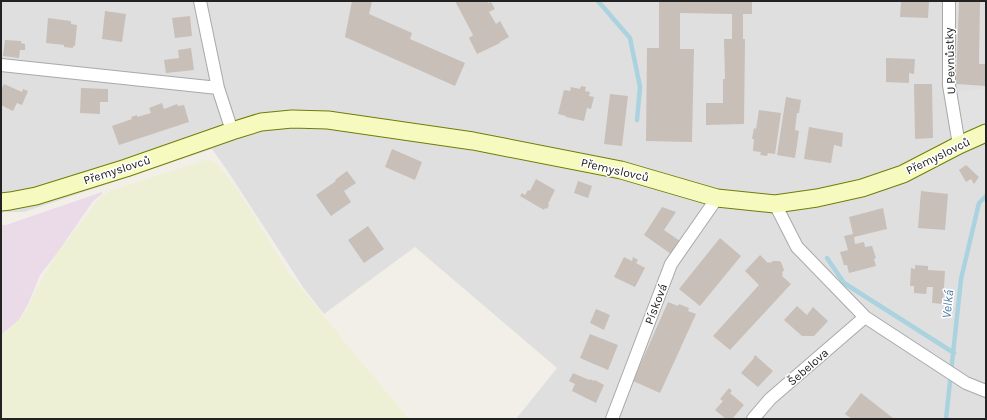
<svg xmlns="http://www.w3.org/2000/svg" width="987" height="420" font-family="Karla,sans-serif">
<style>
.residential{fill:#e0dfdf}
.industrial{fill:#ebdbe8}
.farmland{fill:#eef0d5}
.parking{fill:#e2e2e2}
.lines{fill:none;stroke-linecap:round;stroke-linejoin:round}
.stream{stroke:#aad3df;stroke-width:4.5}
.building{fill:#c7bfb8}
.street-casing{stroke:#a9a9a9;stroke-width:14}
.secondary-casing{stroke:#707d05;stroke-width:19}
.street{stroke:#fff;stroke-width:12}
.secondary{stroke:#f7fabf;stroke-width:17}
.labels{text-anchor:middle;stroke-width:3;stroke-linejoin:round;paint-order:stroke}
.street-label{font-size:12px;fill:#222;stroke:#fff}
.water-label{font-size:13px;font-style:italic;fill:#4a7aab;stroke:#fff}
</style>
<rect width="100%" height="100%" fill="#f2efe9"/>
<path class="residential" d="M1,1H986V419H516L557,368L415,247L324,314L303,287L227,170L212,149L24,212H1Z"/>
<path class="industrial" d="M102,192V194L93,201L58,252L40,275L29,302L19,320L1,335V225H6Z"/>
<path class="farmland" d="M206,160H210L215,162L227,175L248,206L288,272L358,358L409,419H1V336L19,320L27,309L43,277L58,252L96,203L103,195L112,190Z"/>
<path class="parking" d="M986,89V133L959,145L950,92Z"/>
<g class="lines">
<path class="stream" d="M598,1L630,38L640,87L637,120
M827,258L844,283L954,353
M946,419L961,279L979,203L986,196"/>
</g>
<path class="building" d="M352,1H372L369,14L412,33L410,39L465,63L455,86L345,37Z
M455,1H487L488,3L491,2L495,9L489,12L496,24L500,21L509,37L500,42V43L477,54L469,38L473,35Z
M659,1H752V14H743V39H745L744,124L706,125V103H723V79H725L724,39H732V14L680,13V49H694L692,142L646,141L647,48H659Z
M901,1H929L928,18L900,17Z
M959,1H980L979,64H986V86L956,84Z
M105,11L126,14L122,42L102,39Z
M190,16L192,36L175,38L172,18Z
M48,18L71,21V24L77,25L75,46H73V48L64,47V45L46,43Z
M5,40L21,41V43L25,44V50H20L19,58L3,56Z
M191,48L194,70L166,73L164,60L179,58L178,50Z
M886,58L915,59L914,74L909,73V83L886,82Z
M4,84L22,92L23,89L28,91L22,105L17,103L13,111L1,105V90Z
M914,84H932L933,138L915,139Z
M581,86L586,87L585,91L590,92L589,96L594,97L591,109L587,108L584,121L566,117V116L558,114L564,90L570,91L571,87L580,89Z
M81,88L108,89V102H100V114L80,113Z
M610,94L628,96L622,146L604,144Z
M786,97L801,100L799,113H797L795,130L799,131L795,158L777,155Z
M162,103L164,109L177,104L178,106L184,105L189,122L119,145L112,126L132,119L131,117L137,115V117L151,113L149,108Z
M759,110L781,113L775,154L768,153L767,156L760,155L761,152L753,151L754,139H752L754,128L756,129Z
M809,127L843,133L842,147L834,145L831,163L804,159Z
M392,149L422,162L415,180L385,167Z
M966,165L979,177L974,184L971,179L966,182L959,170Z
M347,171L356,183L344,191L351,202L331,216L316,195L336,181L335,180Z
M536,179L555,190L548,204L549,205L547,209L545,208L544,210L520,196L522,193L525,195L528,190L530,191Z
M578,181L592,186L588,198L574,193Z
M921,191L948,194L945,230L918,228Z
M662,207L676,212L664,230L680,241L671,254L644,235Z
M883,208L887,229L854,237L855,244L864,242L865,247L872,246L876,258L874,259L876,266L849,273L847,265H844L840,252L848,250L844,236L853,234L849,217Z
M368,226L384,249L364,263L348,240Z
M720,238L741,256L700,306L679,289Z
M760,255L768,263L769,262L770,263L773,261H779L781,262L784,270L782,273L783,275L782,276L791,284L730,350L713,336L759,285L745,271Z
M624,257L632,261L633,257L638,260L636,263L645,268L635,287L614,277Z
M915,265L928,266V270L945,271L943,304L932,303L933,287H927L926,294L914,293V286H910L911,268L915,269Z
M668,302L678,306L679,304L689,308L688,311L696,314L660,393L633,381Z
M797,306L807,315L813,307L828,321L814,336H802L784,320Z
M596,309L610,315L604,330L590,323Z
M590,334L618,345L608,370L580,358Z
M755,355L773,371L758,387L741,373L754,358V357Z
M573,373L589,380L590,379L594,381L595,380L604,385L596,403L572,391L575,384L569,381Z
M729,388L732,391L730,393L744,405L732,419H726L715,410L723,401L720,399Z
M861,393L894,419H852L845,414Z"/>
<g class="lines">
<g class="street-casing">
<path id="street" d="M200,1L218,88L232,131
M949,1V85L959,145
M1,65L218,88
M775,204L797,247L865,317L966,383L986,391
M612,419L671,264L717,198
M753,419L770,399L865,317"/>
</g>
<g class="secondary-casing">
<path id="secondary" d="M1,202L10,201L36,196L126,168L232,131L261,122L292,119L328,120L473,141L621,170L717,198L775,204L817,198L862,188L903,174L959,145L986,133"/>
</g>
<use href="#street" class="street"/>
<use href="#secondary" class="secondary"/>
</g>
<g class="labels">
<g class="street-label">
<text transform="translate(950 61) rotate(-92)" y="4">U Pevnůstky</text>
<text transform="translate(938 156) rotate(-26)" y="4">Přemyslovců</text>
<text transform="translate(117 170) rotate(-18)" y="4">Přemyslovců</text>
<text transform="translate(615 170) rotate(13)" y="4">Přemyslovců</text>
<text transform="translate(656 304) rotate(-69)" y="4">Písková</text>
<text transform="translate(808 367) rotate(-41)" y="4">Šebelova</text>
</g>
<g class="water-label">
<text transform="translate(947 304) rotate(-84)" y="5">Velká</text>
</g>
</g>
<rect width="987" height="420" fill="none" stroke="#222222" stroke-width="4"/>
</svg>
